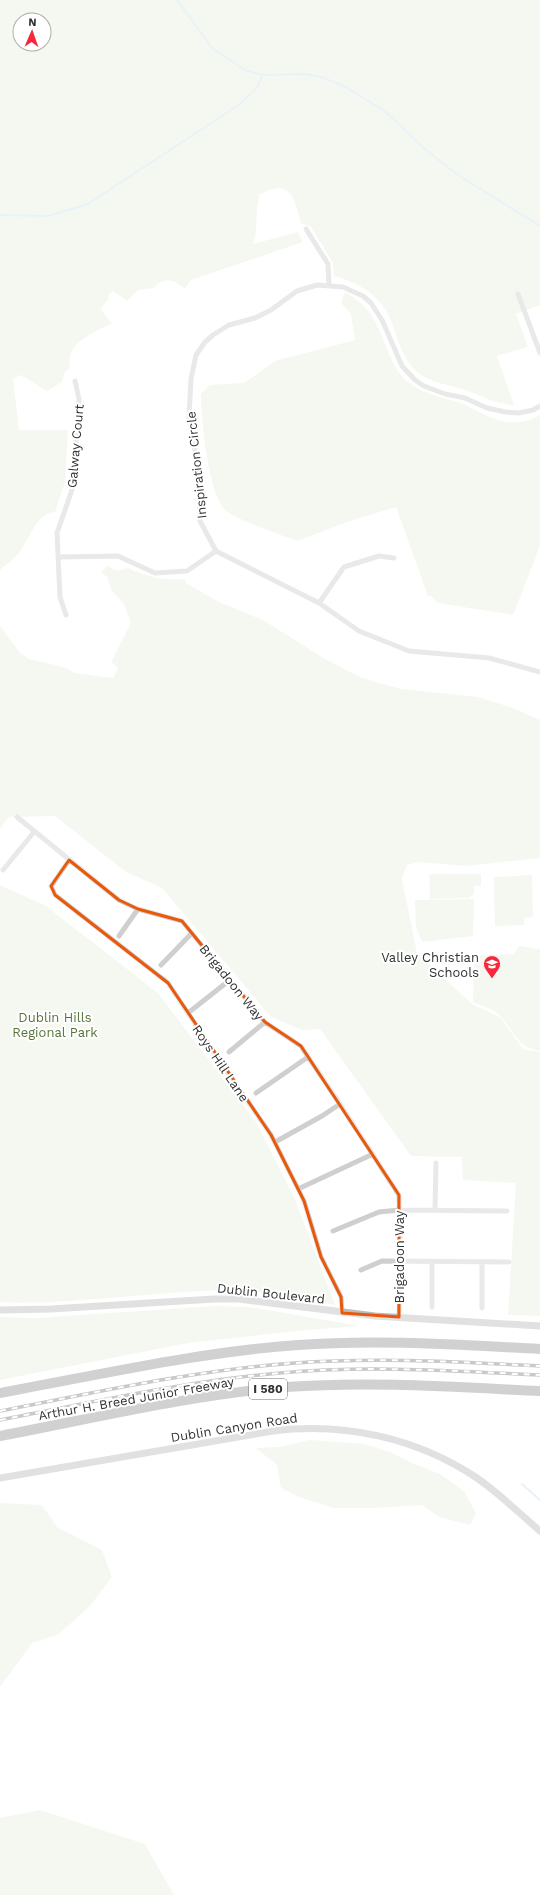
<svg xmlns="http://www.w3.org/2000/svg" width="540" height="1895" font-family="'Work Sans',sans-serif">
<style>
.green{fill:#e9f0e0;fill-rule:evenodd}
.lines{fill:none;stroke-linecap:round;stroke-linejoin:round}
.stream{stroke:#cbe3f1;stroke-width:2}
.street{stroke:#cfcfcf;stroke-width:5}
.secondary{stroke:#bcbcbc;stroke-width:7}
.highway{stroke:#999;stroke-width:10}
.rail-casing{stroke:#878787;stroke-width:3.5}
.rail{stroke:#fff;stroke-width:2;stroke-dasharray:6;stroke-linecap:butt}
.marked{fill:none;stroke:#e8590c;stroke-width:3;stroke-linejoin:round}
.labels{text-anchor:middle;stroke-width:4;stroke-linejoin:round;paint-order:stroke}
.shield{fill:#fff;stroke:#707070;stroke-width:1}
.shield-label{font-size:12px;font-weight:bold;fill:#323232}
.street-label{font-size:13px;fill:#323232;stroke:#fff}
.poi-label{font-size:13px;fill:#323232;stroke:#fff;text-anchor:end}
.park-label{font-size:13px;fill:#56743a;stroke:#fff}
</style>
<rect width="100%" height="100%" fill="#fff"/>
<path class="green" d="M0,0H540V305L516,314L528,347L497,356L514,405C496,404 482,396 465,390C445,383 423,383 409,363C399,349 396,331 389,316C378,294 357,282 334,276L333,263L311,227L301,223C297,210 295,189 278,188C273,188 265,192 260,194C254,212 259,227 253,244L298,232L303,242L191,280L185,289C175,280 164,276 154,288L138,290L127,301L113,291L109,294L108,300L104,304L101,310L112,323C93,334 65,342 70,368L65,372L62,382L47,391L21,375L13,379L19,430H68L65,482L55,512C36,513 30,539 19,553C14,559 6,565 0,570ZM20,20H44V44H20Z
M345,292C372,307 377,324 388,351C392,360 395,368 401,375C420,397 442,395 466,405C480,412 492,420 508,422C519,423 530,421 540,415V546L513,615L438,603L431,596H428L396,507L350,521L297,541C282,535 233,519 224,509C208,491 201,419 201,394L210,385L244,383L275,361L355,340L351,314L341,303Z
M107,566L118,571L128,568C147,577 164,581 185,579L186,583L219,602L263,620L325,659L362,678L401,689L478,697L510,707L540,720V858L466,866L418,862L407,865L402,879L417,953L472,1004L500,1017L523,1049L540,1052V1316L508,1315L516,1183L463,1180L462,1157L411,1156L320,1029L302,1030L271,1017L162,888L126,872L55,816L9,817L0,829V626L20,653L29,659L67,668L74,673L113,678L118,668L111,662L131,623L124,604L112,591L107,577L101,572Z
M429,874H481V886H474V894L469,898L430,899Z
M532,875L533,917L524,918V925L495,926L494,877Z
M0,885L46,906L158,993L256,1122L294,1197L335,1305C291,1297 248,1288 203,1291C135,1294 68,1305 0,1302Z
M474,899L473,936L422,942L416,927L415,900Z
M519,946C527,946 532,949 540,949V1051C517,1047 515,1033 501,1017C494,1009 482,1006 473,1002L474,956L514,954Z
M216,1306L249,1307L360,1326L297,1331L188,1343L0,1380V1317L34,1318Z
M310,1440L364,1444L390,1452L410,1462L440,1474L464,1491L476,1513L470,1525L439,1517L422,1505L374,1508H334L299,1497L281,1488L277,1465L256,1448L279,1447Z
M0,1503L42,1505L57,1527L102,1550L112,1577L90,1606L59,1634L32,1643L0,1687Z
M40,1810L145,1844L174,1895H0V1818Z"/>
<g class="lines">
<path class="stream" d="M177,0L213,49L245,70L263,75L305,74L321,77L344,86L386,112L427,151L458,175L540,226
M0,215L48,216L88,204L240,104L256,89L263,75
M522,1484L540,1500"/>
<path class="street" d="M306,229L328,264L329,285
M518,294L540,353
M540,406L533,410L519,413L505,412L487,408L465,398L445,394L424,386L415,380L402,366L382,320L371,303L363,296L343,287L317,285L297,291L271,310L255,318L229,325L213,335L205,342L196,355L191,379L189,416L199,474L200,521L216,551L319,603L359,631L409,651L489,658L540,672
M59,557L118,556L155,573L187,571L216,551
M319,603L344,567L379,556L394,558
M66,615L60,597L57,533L73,487L79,399L75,381
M17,817L119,900L138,909L182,921L265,1022L301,1046L340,1104L399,1195L401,1261L399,1317
M69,860L51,886L55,895L168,983L216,1056L271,1135L304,1201L321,1257L341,1297L342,1313
M3,870L34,832
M119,936L138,909
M161,965L192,933
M188,1013L231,979
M229,1052L265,1022
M256,1093L308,1057
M275,1142L322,1116L340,1104
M298,1189L373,1154
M435,1210L436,1163
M333,1231L379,1212L399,1210L507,1211
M432,1262V1307
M482,1262V1308
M361,1270L382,1261L509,1262"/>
<path class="secondary" d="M0,1310L51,1309L214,1299H239L375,1316L540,1326
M0,1478L273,1431C345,1422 417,1438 477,1478C500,1494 519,1513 540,1531"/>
<path class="highway" d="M0,1393C99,1375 198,1352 298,1345C379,1339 460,1345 540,1349
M0,1436C95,1418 190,1395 286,1387C371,1381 455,1387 540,1391"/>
<g class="rail-casing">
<path id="rail" d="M0,1411C98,1392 196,1370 295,1363C377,1357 459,1362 540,1366
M0,1420C93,1402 186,1381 280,1373C367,1365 454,1371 540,1375"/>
</g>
<use href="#rail" class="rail"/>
</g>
<path d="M0 0H540V1895H0ZM69,860L119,900L138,909L182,921L265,1022L301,1046L399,1195V1317L342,1313L341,1297L321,1257L304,1201L271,1135L168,983L55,895L51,886Z" fill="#fff" fill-opacity=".55" fill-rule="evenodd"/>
<path class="marked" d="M69,860L119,900L138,909L182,921L265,1022L301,1046L399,1195V1317L342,1313L341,1297L321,1257L304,1201L271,1135L168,983L55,895L51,886Z"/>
<defs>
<g id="school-pin" transform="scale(0.9)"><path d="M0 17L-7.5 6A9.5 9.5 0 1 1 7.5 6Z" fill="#f62839" stroke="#fff"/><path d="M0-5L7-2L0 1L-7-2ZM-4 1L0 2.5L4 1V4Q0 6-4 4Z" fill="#fff"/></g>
</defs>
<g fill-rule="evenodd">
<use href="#school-pin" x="492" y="964"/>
</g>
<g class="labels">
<rect class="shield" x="249" y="1379" width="38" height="20" rx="3"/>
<g class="shield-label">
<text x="268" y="1393">I 580</text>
</g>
<g class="street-label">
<text transform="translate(75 446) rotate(-85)" y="5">Galway Court</text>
<text transform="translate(196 465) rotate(-96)" y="5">Inspiration Circle</text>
<text transform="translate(232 982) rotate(51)" y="5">Brigadoon Way</text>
<text transform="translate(221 1063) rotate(56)" y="5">Roys Hill Lane</text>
<text transform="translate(399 1257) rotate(-90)" y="5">Brigadoon Way</text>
<text transform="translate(271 1293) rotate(6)" y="5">Dublin Boulevard</text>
<text transform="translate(136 1398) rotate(-10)" y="5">Arthur H. Breed Junior Freeway</text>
<text transform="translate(234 1427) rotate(-9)" y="5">Dublin Canyon Road</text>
</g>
<g class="poi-label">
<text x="479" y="962">Valley Christian<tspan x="479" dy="15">Schools</tspan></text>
</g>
<g class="park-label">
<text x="55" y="1022">Dublin Hills<tspan x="55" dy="15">Regional Park</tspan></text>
</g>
</g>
<g transform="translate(32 32) rotate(2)"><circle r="19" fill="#ffffff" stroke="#adadad"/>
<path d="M0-3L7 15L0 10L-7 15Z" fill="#f62839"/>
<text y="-6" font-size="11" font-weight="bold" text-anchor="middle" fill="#323232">N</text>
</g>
</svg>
